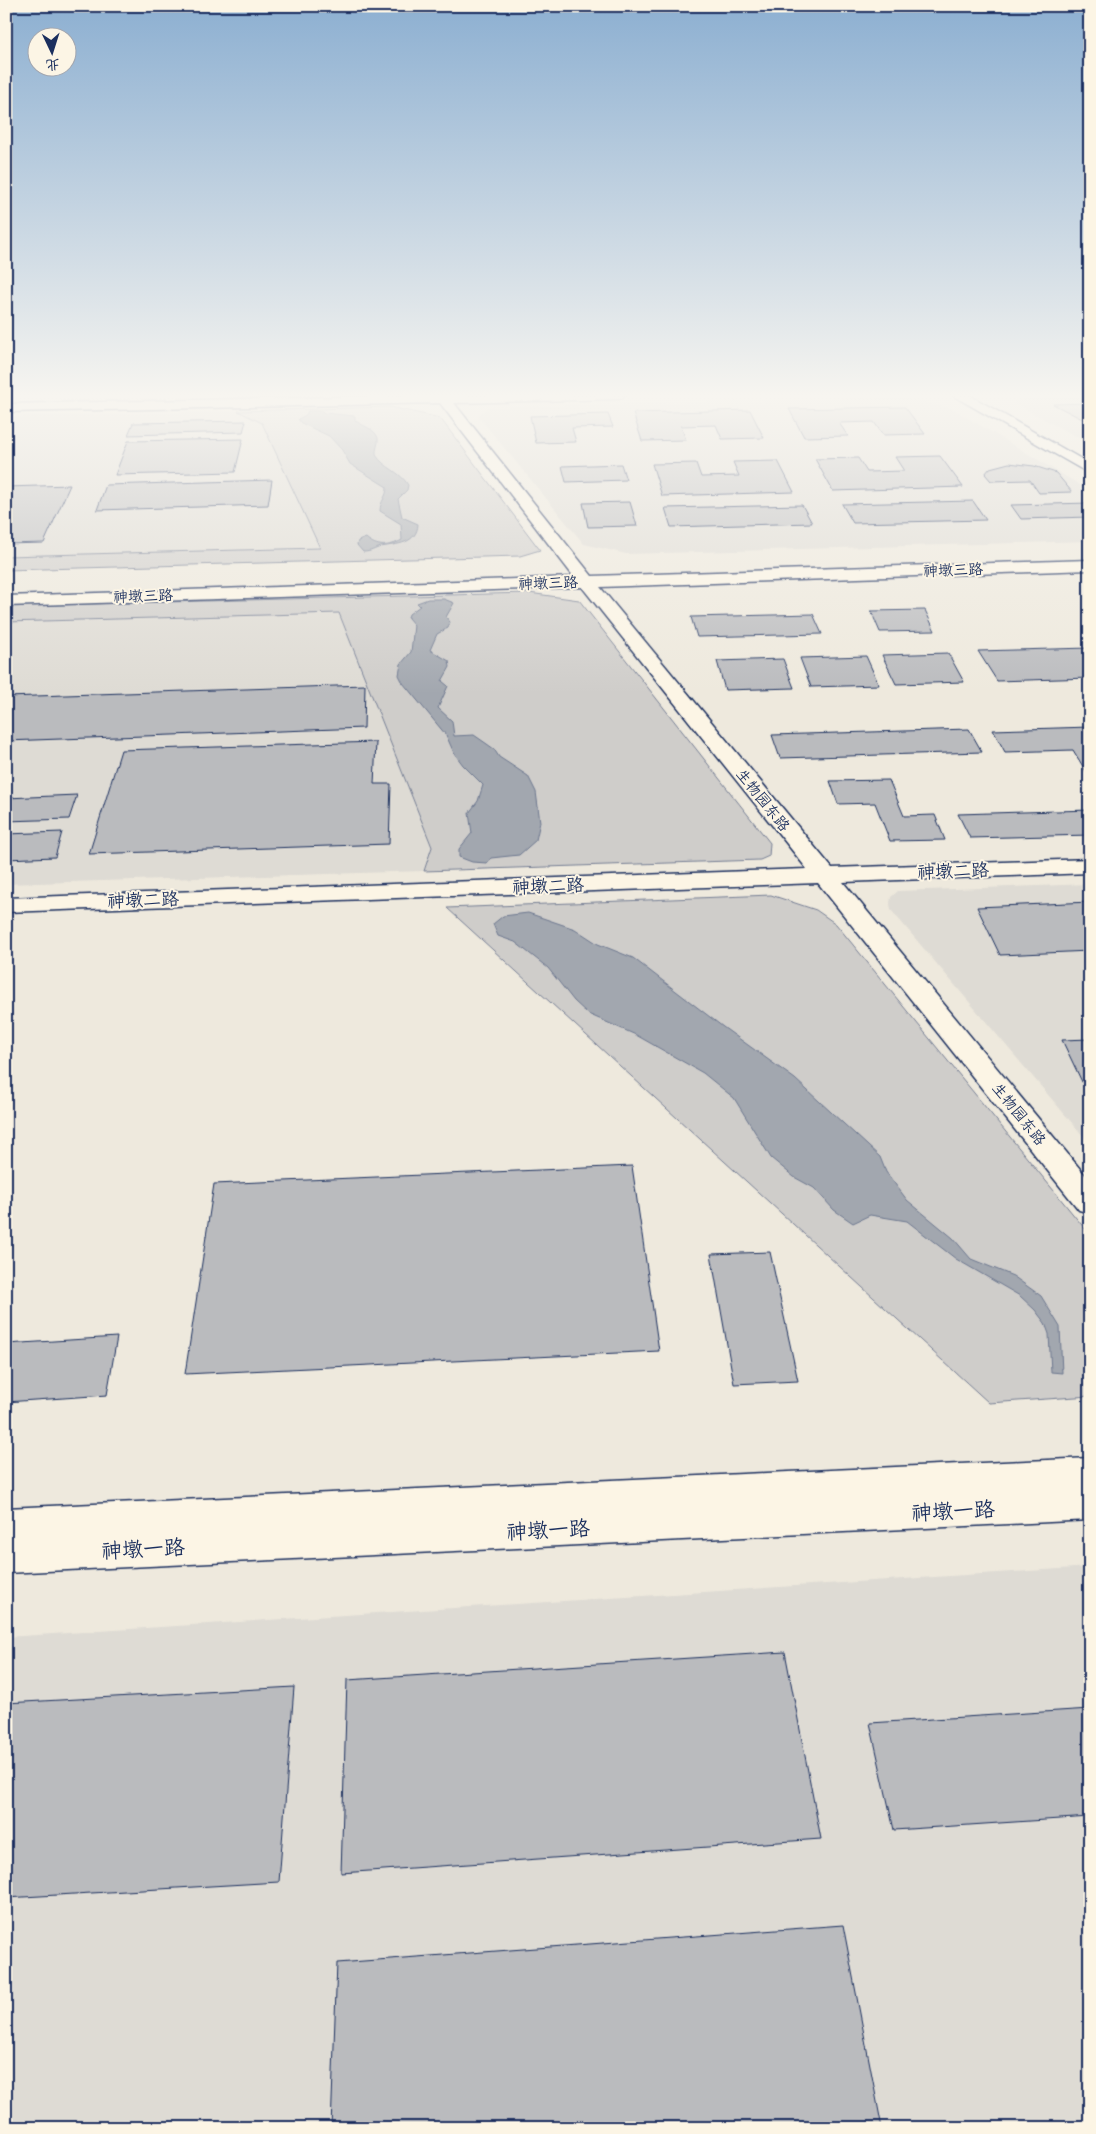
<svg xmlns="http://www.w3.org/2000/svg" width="1096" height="2134" font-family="Mynerve,'LXGW WenKai TC',sans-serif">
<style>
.built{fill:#dedbd4}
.green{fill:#cfcdca;stroke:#757e94}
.water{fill:#a2a7af;stroke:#6c778f}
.building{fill:#babbbe;stroke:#1b2f5e}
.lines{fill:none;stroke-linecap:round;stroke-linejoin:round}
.tertiary-casing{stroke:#1b2f5e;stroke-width:3}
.secondary-casing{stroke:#1b2f5e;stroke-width:3}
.tertiary{fill:#fcf5e5;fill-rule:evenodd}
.secondary{fill:#fcf5e5;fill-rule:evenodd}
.labels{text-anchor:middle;stroke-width:4;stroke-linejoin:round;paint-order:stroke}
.far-street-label{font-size:15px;fill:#1b2f5e;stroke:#fcf5e5}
.street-label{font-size:18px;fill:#1b2f5e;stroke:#fcf5e5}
.near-street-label{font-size:21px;fill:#1b2f5e;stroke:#fcf5e5}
</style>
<rect width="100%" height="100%" fill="#eee9dd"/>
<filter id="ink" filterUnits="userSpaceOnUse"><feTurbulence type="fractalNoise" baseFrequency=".02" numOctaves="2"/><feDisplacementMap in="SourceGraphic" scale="10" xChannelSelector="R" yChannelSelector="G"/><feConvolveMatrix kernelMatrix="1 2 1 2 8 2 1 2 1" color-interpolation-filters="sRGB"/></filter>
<g filter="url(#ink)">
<path class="built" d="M1025,395H1090V444L1014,403Z
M904,397L953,409L1090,491V541L626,554L584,544L478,416L488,407Z
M238,411L262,423L320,548L6,556V417Z
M339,612L432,848L424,871L6,884V622Z
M1090,884V1144L891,910L890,903L891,897L898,891Z
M1090,1567V2128H6V1637Z"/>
<path class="green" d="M390,407L440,418L540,550L520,556L6,570V556L320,548L262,423L238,411Z
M529,593L579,600L770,843L769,856L760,860L424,871L432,847L339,613L6,622V606Z
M771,895L816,910L836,924L1090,1235V1396L989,1403L447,908Z"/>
<path class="water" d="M308,411H322L324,413L355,416V420C361,426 375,428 378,438C379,444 375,449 376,455C384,468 400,471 408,485L407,490L398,499L402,517L418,524C417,544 397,544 381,547C374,549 371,552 363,552L357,545L358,541L366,538C377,548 389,547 402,540L401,524L380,511C380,501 387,497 387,487L350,464L342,450L329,436L301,423L298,419L306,415Z
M428,599H444L454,603L446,617L450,622L448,628L437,634L430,650L449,661L450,667L442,681L448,686L438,708L452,721L454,736L474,735L487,744L494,749L499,757L528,776L536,792L540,822L536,840L519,855L491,858L487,863L472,862L459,857V849L472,833L469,813L478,801L483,785L463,765L454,753L446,735L403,683L399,675L401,664L411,652L414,625L408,618L409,614L420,606L417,603Z
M528,913L575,929L598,944L633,958L723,1027L795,1079L880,1157L886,1172L907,1200L953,1238L971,1259L1013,1276L1041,1296L1060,1327L1062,1373L1051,1372L1049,1334L1045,1323L1035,1310L1020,1296L956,1259L907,1221L870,1215L853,1223L834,1210L814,1188L794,1177L771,1158L734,1098L703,1073L636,1035L588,1014L574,1001L548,968L515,942L498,936L493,924L503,916Z"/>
<path class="building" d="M1090,403V423L1053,404Z
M905,407L925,434L883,435L874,422L839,423L848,436L804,437L789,409Z
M750,410L764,438L722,439L716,425L681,426L686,440L642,441L633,413Z
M608,414L613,427L572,428L576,442L536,443L530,416Z
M246,421L243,432L128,435L133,423Z
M243,439L235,472L115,475L128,441Z
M940,456L963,487L833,491L815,459L858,458L867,472L904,471L895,457Z
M778,461L794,492L662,496L652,464L696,463L701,477L739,476L733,462Z
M1009,463L1034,466L1056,473L1072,492L1039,493L1030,480L991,481L985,474L990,468Z
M621,464L626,480L566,482L562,466Z
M272,480L268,505L97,510L106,485Z
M70,485L44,543L6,544V487Z
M973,501L986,520L853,523L842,504Z
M630,502L637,526L588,527L583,503Z
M1090,503V517L1021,519L1011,505Z
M802,505L812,523L671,527L665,508Z
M925,610L935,631L880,632L871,611Z
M813,614L822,634L697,637L691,617Z
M1090,648V678L997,681L978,651Z
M948,653L964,682L896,684L882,655Z
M866,656L879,685L811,687L800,658Z
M783,659L794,688L725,690L717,661Z
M365,685L364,728L6,741V697Z
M1090,727V778L1073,750L1005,752L993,730Z
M969,729L982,752L780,758L772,735Z
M376,742L374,784H391L389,844L89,854L121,750Z
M889,780L904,816L935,815L945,840L890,841L875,803L838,804L830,781Z
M77,795L69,819L6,821V798Z
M1090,810V835L970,838L958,814Z
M62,832L55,857L6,859V834Z
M1090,902V951L1000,955L977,907Z
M1090,1039V1086H1084L1062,1040Z
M632,1166L659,1351L185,1374L214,1184Z
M770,1252L798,1381L734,1384L711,1254Z
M117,1337L107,1395L6,1402V1344Z
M785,1652L821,1839L341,1873L347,1680Z
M294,1687L279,1882L6,1898V1703Z
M1090,1709V1817L894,1830L870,1723Z
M843,1925L882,2128H331L337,1963Z"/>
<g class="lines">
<g class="tertiary-casing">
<path id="tertiary" d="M434,395H625L623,398L618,399L454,403L592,576L1090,560V570L600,587L832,868L1090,859V873L843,882L1090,1181V1213L1079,1210L818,883L6,912V898L807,869L582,587L6,606V596L574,577L440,403L6,412V404Z
M952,395H969L1090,464V474Z"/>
</g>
<g class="secondary-casing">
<path id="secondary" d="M1090,1458V1520L6,1573V1508Z"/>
</g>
<use href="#tertiary" class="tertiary"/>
<use href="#secondary" class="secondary"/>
</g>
</g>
<linearGradient id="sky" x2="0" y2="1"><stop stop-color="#8cafd1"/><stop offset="0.57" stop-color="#f7f5f0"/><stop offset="1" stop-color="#f7f5f0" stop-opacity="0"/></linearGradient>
<rect width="1096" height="694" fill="url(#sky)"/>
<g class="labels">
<g class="far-street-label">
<text transform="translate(953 570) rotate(-2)" y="5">神墩三路</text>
<text transform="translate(548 583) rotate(-2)" y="5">神墩三路</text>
<text transform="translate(143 596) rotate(-2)" y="5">神墩三路</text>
<text transform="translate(763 800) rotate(51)" y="5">生物园东路</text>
<text transform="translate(1019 1114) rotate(51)" y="5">生物园东路</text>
</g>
<g class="street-label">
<text transform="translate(953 871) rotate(-2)" y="6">神墩二路</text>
<text transform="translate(548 886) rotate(-2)" y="6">神墩二路</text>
<text transform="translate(143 900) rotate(-2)" y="6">神墩二路</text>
</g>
<g class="near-street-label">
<text transform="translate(953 1511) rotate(-3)" y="7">神墩一路</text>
<text transform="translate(548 1530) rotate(-3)" y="7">神墩一路</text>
<text transform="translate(143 1549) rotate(-3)" y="7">神墩一路</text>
</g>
</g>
<rect width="1096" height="2134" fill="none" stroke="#fcf5e5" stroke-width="25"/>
<rect x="12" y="12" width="1071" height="2109" fill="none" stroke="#1b2f5e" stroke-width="2" filter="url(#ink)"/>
<g transform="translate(52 52) rotate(176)"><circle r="24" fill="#fcf5e5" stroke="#a2a6af"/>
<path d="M0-4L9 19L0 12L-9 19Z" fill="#1b2f5e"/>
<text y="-8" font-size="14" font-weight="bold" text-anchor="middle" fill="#1b2f5e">北</text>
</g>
</svg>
